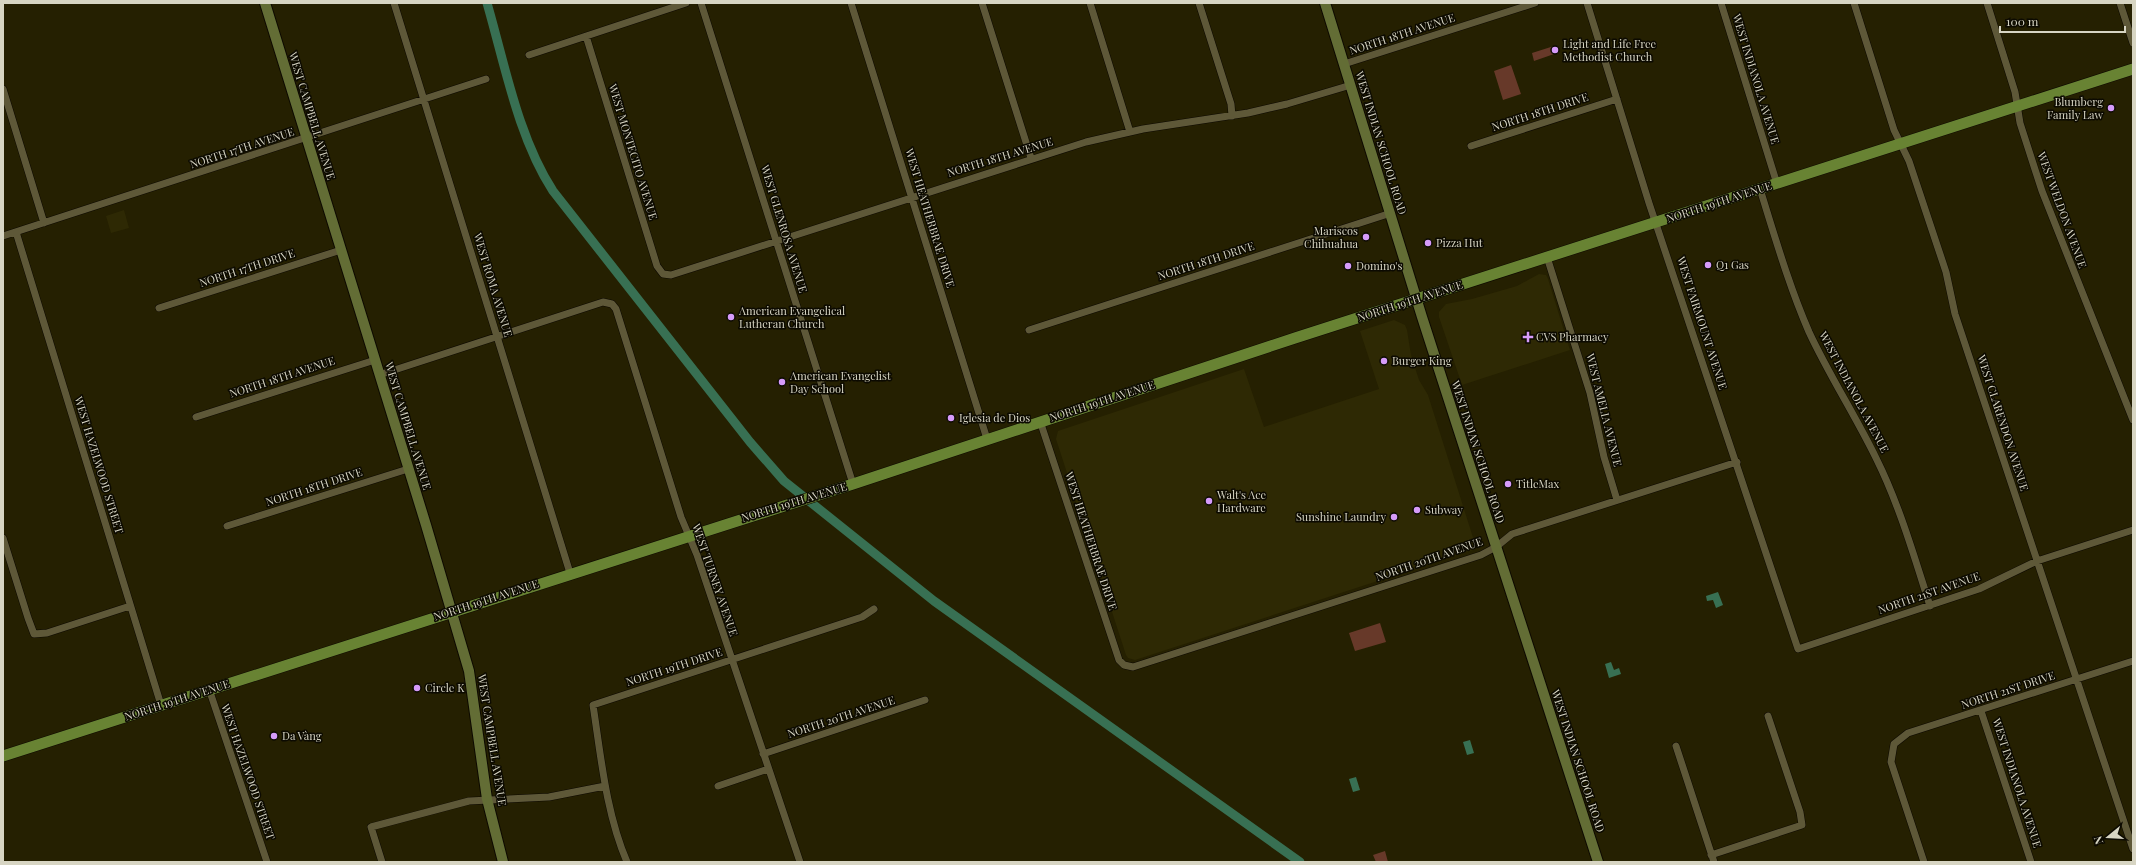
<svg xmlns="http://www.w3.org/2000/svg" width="2136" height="865" font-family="'Playfair Display',serif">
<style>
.built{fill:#2e2904}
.green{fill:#673929}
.water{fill:#387053}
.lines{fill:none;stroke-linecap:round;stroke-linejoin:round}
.canal{stroke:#387053;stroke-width:9}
.street-casing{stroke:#0d0900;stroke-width:8}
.secondary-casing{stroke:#0d0900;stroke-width:12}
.primary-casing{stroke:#0d0900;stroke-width:12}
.street{stroke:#5e5838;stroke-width:7}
.secondary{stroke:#636d35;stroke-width:10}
.primary{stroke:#688333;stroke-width:11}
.poi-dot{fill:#d69bfa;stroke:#0c0a01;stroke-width:1.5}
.labels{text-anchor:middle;stroke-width:3;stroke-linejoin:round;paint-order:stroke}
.street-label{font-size:11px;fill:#d7d5c3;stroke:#0c0a01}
.poi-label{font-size:11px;fill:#d7d5c3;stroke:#0c0a01;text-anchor:start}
</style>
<rect width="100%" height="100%" fill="#252001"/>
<path class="built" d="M124,210L129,228L111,233L106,216Z
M1539,274L1546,275L1548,279L1570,350L1462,385L1439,317V312L1446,304L1472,299L1517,286Z
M1394,320L1405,325L1407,330L1411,355L1419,380L1428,395L1476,547L1473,550L1135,660L1128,658L1126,655L1056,439L1058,431L1244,369L1264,427L1379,389L1360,331Z"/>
<path class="green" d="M1554,46L1557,53L1534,61L1532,53Z
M1511,65L1521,94L1503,100L1494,71Z
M1380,623L1386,642L1355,651L1349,633Z
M1385,851L1388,862H1376L1373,855Z"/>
<path class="water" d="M1718,592L1723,605L1716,608L1713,600L1707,601L1706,596Z
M1611,662L1614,670L1619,668L1621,674L1609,678L1605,664Z
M1470,740L1474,753L1467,755L1463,742Z
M1356,777L1360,790L1353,792L1349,779Z"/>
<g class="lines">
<path class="canal" d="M487,3C505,65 518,137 553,191L750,442L784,481L934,601L1300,862"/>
<g class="street-casing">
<path id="street" d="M394,3L570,573
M701,3L853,484
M851,3L987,439
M982,3L1031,158
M1090,3L1130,132
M1199,3L1231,104L1232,116
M1587,3L1649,203L1798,649L1979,589L2037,561L2133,530
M1721,3L1777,184
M1854,3L1894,130L1909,161L1946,272L1955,314L2133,849
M1987,3L2015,92L2020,123L2042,191L2133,420
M2120,3L2133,43
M586,36L657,266L663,274L671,275L1086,142L1143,129L1248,113L1287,104L1351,85
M529,55L686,3
M1344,64L1535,3
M3,89L44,223
M1471,146L1617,99
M1760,189C1775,237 1789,286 1809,332C1829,375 1855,415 1876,458C1899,504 1914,556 1930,606
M16,232L161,705
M3,236L486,79
M1547,257L1590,393L1604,457L1617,500
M159,308L341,250
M1029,330L1391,213
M379,375L603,302L612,304L616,309L681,517L697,555L800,862
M196,417L375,360
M1040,421L1119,660L1124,665L1133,667L1481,555L1496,547L1512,534L1737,462
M227,526L408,469
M3,538L28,618L34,634L47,633L130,606
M209,689L267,862
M1981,711L2031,862
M1676,746L1714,862
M763,754L925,700
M718,786L768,769
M1711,855L1802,825L1800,812L1768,716
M382,862L371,827L469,801L549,797L605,786
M627,862C606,813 601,757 593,705L862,617L874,609
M1924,862L1891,762L1894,744L1908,733L2133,661"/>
</g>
<g class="secondary-casing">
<path id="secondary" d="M265,3L426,525L469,671L487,799L503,862
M1325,3L1422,317L1598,862"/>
</g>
<g class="primary-casing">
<path id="primary" d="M3,756L853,484L1295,338L2133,69"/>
</g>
<use href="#street" class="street"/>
<use href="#secondary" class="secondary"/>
<use href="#primary" class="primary"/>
</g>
<g class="poi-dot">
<circle cx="1555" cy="50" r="4"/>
<circle cx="2111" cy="108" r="4"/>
<circle cx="1366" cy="237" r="4"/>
<circle cx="1428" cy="243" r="4"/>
<circle cx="1708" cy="265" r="4"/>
<circle cx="1348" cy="266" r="4"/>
<circle cx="731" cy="317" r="4"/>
<path d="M1526 331h4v4h4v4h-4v4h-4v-4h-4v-4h4z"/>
<circle cx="1384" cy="361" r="4"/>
<circle cx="782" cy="382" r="4"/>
<circle cx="951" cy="418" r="4"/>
<circle cx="1508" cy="484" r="4"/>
<circle cx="1209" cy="501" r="4"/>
<circle cx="1417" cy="510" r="4"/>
<circle cx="1394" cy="517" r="4"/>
<circle cx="417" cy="688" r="4"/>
<circle cx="274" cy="736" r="4"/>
</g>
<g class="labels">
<g class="street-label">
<text transform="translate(1402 34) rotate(-18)" y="4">NORTH 18TH AVENUE</text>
<text transform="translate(1756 79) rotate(73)" y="4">WEST INDIANOLA AVENUE</text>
<text transform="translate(1540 112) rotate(-18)" y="4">NORTH 18TH DRIVE</text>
<text transform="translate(312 116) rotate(73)" y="4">WEST CAMPBELL AVENUE</text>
<text transform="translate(1381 143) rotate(73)" y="4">WEST INDIAN SCHOOL ROAD</text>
<text transform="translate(242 148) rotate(-18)" y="4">NORTH 17TH AVENUE</text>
<text transform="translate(633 152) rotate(73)" y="4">WEST MONTECITO AVENUE</text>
<text transform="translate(1000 157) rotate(-17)" y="4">NORTH 18TH AVENUE</text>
<text transform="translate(1719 202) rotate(-18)" y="4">NORTH 19TH AVENUE</text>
<text transform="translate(2062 210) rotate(70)" y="4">WEST WELDON AVENUE</text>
<text transform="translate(930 218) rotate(73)" y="4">WEST HEATHERBRAE DRIVE</text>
<text transform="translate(784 229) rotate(73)" y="4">WEST GLENROSA AVENUE</text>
<text transform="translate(1206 261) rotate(-18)" y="4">NORTH 18TH DRIVE</text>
<text transform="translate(247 268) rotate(-18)" y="4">NORTH 17TH DRIVE</text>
<text transform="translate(493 285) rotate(73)" y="4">WEST ROMA AVENUE</text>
<text transform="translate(1410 301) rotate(-18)" y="4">NORTH 19TH AVENUE</text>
<text transform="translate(1702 323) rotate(72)" y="4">WEST FAIRMOUNT AVENUE</text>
<text transform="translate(282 377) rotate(-18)" y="4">NORTH 18TH AVENUE</text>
<text transform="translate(1854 392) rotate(62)" y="4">WEST INDIANOLA AVENUE</text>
<text transform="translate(1102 401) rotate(-18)" y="4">NORTH 19TH AVENUE</text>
<text transform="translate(1604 410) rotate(76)" y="4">WEST AMELIA AVENUE</text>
<text transform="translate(2003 423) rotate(72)" y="4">WEST CLARENDON AVENUE</text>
<text transform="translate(408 426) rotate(73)" y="4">WEST CAMPBELL AVENUE</text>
<text transform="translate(1478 452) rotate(72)" y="4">WEST INDIAN SCHOOL ROAD</text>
<text transform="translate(99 465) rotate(73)" y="4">WEST HAZELWOOD STREET</text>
<text transform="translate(314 487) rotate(-18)" y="4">NORTH 18TH DRIVE</text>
<text transform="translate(794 502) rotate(-17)" y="4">NORTH 19TH AVENUE</text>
<text transform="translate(1091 541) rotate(72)" y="4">WEST HEATHERBRAE DRIVE</text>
<text transform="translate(1429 559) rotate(-19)" y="4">NORTH 20TH AVENUE</text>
<text transform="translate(715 580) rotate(71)" y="4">WEST TURNEY AVENUE</text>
<text transform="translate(1929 593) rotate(-19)" y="4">NORTH 21ST AVENUE</text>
<text transform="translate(486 600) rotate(-18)" y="4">NORTH 19TH AVENUE</text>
<text transform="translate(674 667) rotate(-18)" y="4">NORTH 19TH DRIVE</text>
<text transform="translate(2008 690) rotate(-18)" y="4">NORTH 21ST DRIVE</text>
<text transform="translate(177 700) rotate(-18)" y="4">NORTH 19TH AVENUE</text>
<text transform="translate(841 717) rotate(-18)" y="4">NORTH 20TH AVENUE</text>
<text transform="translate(492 740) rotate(81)" y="4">WEST CAMPBELL AVENUE</text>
<text transform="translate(1578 761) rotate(72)" y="4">WEST INDIAN SCHOOL ROAD</text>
<text transform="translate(248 772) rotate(71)" y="4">WEST HAZELWOOD STREET</text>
<text transform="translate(2017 783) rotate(72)" y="4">WEST INDIANOLA AVENUE</text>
</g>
<g class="poi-label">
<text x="1563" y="48">Light and Life Free<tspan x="1563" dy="13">Methodist Church</tspan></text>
<text x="2103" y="106" text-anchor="end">Blumberg<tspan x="2103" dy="13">Family Law</tspan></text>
<text x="1358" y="235" text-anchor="end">Mariscos<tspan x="1358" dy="13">Chihuahua</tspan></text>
<text x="1436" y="247">Pizza Hut</text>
<text x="1716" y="269">Q1 Gas</text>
<text x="1356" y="270">Domino's</text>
<text x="739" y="315">American Evangelical<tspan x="739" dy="13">Lutheran Church</tspan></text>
<text x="1536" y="341">CVS Pharmacy</text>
<text x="1392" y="365">Burger King</text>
<text x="790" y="380">American Evangelist<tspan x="790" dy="13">Day School</tspan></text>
<text x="959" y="422">Iglesia de Dios</text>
<text x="1516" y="488">TitleMax</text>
<text x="1217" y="499">Walt's Ace<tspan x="1217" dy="13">Hardware</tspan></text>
<text x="1425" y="514">Subway</text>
<text x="1386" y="521" text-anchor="end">Sunshine Laundry</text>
<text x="425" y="692">Circle K</text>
<text x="282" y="740">Da Vàng</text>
</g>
</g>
<rect width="2136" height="865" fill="none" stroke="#d7d5c3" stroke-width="8"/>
<g transform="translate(2108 837) rotate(252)" stroke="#0c0a01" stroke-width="3" paint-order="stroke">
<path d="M0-3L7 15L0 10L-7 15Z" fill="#d7d5c3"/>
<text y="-6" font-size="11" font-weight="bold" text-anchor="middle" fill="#d7d5c3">N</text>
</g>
<path d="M2000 26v6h125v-6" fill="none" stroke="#d7d5c3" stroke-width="2"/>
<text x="2006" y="26" font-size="12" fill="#d7d5c3" stroke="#0c0a01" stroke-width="3" paint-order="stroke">100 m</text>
</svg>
